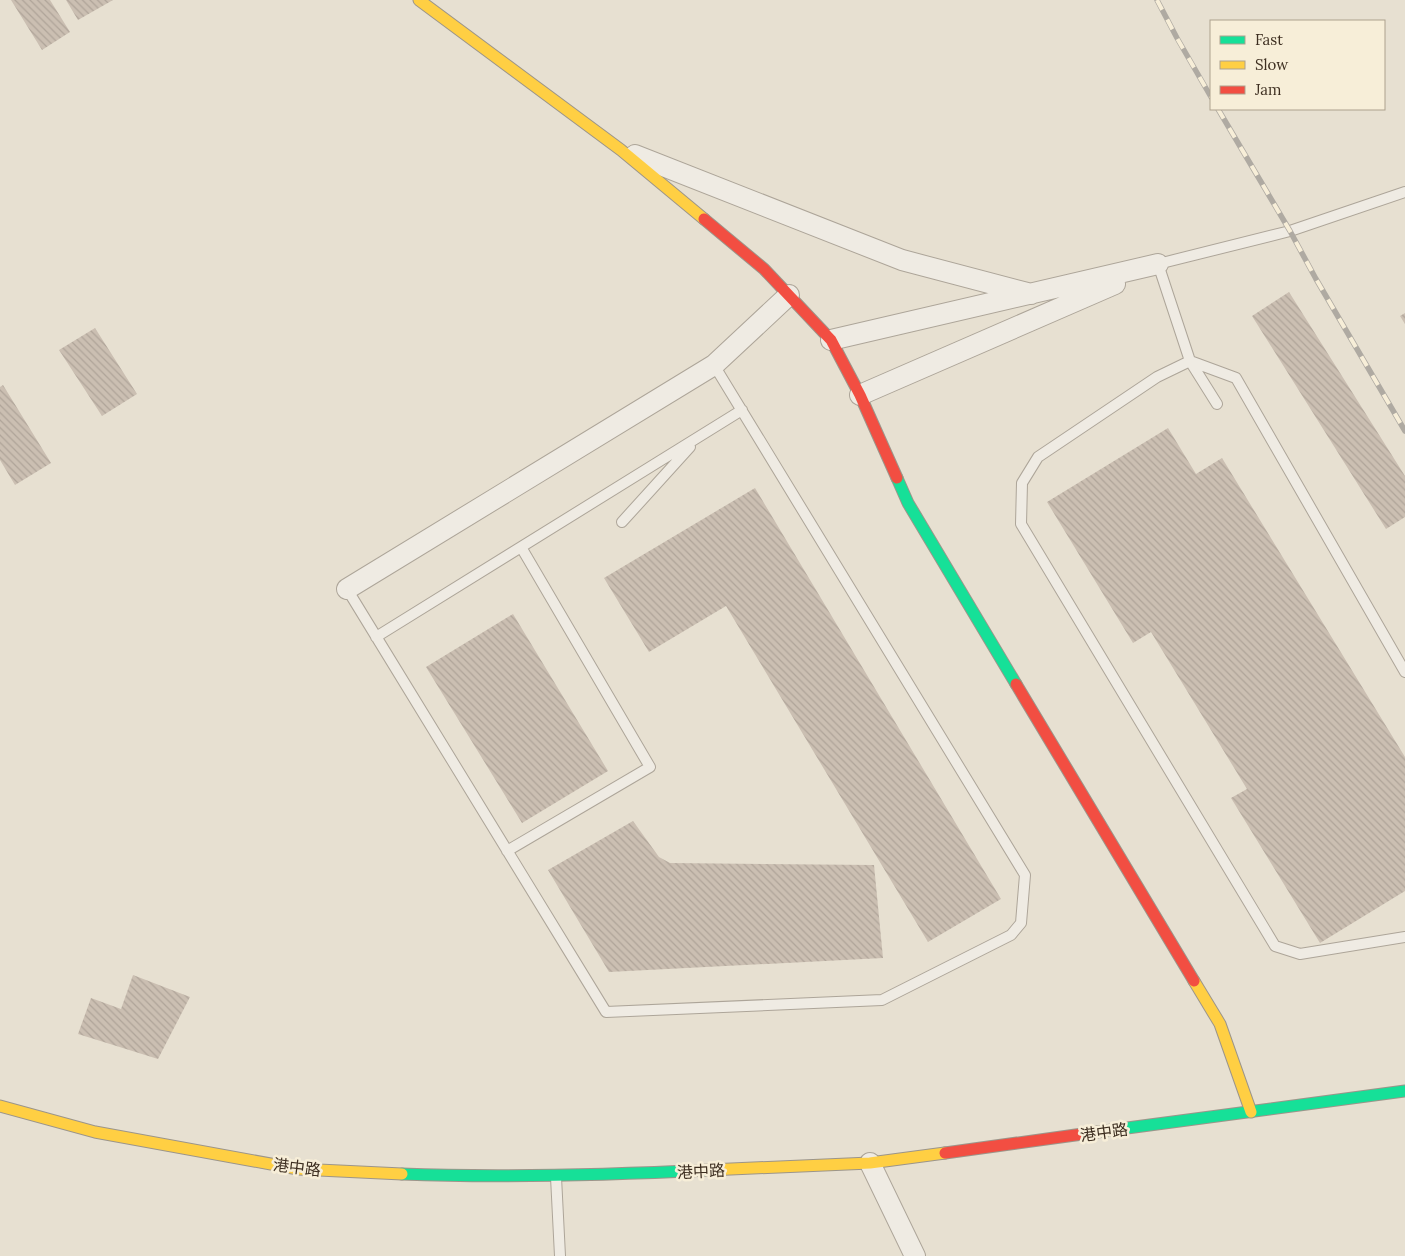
<svg xmlns="http://www.w3.org/2000/svg" width="1405" height="1256" font-family="Lora,'Noto Sans SC',serif">
<style>
.building{fill:url(#building-back-hatch)}
.lines{fill:none;stroke-linecap:round;stroke-linejoin:round}
.lane-casing{stroke:#ada599;stroke-width:12}
.street-casing{stroke:#ada599;stroke-width:22}
.fast-casing{stroke:#9c958a;stroke-width:13}
.slow-casing{stroke:#9c958a;stroke-width:13}
.jam-casing{stroke:#9c958a;stroke-width:13}
.lane{stroke:#efebe3;stroke-width:10}
.street{stroke:#efebe3;stroke-width:20}
.fast{stroke:#16e098;stroke-width:11}
.slow{stroke:#ffcf43;stroke-width:11}
.jam{stroke:#f24e42;stroke-width:11}
.rail-casing{stroke:#afaaa2;stroke-width:5.5}
.rail{stroke:#f7eed8;stroke-width:4;stroke-dasharray:11;stroke-linecap:butt}
.labels{text-anchor:middle;stroke-width:5;stroke-linejoin:round;paint-order:stroke}
.street-label{font-size:16px;fill:#3d2e20;stroke:#f7eed8}
</style>
<defs>
<pattern id="building-back-hatch" width="6" height="6" patternUnits="userSpaceOnUse" patternTransform="scale(1.25)"><rect width="6" height="6" fill="#cbbfb2"/><path d="M-1 5l2 2M0 0l6 6M5-1l2 2" fill="none" stroke="#afa499"/></pattern>
</defs>
<rect width="100%" height="100%" fill="#e7e0d1"/>
<path class="building" d="M11,0H50L70,32L42,50Z
M66,0H113L78,20Z
M1289,292L1405,476V517L1386,529L1252,316Z
M1405,313V324L1400,316Z
M95,328L137,394L102,416L59,350Z
M3,385L51,463L15,485L0,460V387Z
M1168,428L1196,474L1222,458L1405,757V891L1320,943L1231,798L1247,789L1151,632L1133,643L1047,502Z
M755,488L1001,899L928,942L726,606L649,652L604,578Z
M513,614L608,771L522,823L426,667Z
M633,821L659,857L670,863L874,865L883,958L609,972L548,870Z
M133,975L190,997L158,1059L78,1034L91,998L121,1009Z"/>
<g class="lines">
<g class="lane-casing">
<path id="lane" d="M1217,404L1190,361L1158,264L1290,231L1405,192
M622,522L690,447
M347,589L606,1012L882,1000L1011,935L1021,923L1025,875L714,365
M376,637L742,410
M1405,672L1236,378L1190,361L1157,377L1038,457L1022,483L1021,524L1275,946L1300,954L1405,937
M507,851L650,767L521,547
M556,1177L560,1256"/>
</g>
<g class="street-casing">
<path id="street" d="M635,155L902,260L1031,294
M831,340L1158,264
M860,395L1115,284
M347,589L714,365L789,295
M870,1163L915,1256"/>
</g>
<g class="fast-casing">
<path id="fast" d="M897,478L908,503L1016,684
M1097,1132L1405,1091
M402,1174C504,1178 606,1175 709,1170"/>
</g>
<g class="slow-casing">
<path id="slow" d="M419,0L621,150L704,219
M1194,981L1220,1024L1251,1112
M0,1106L95,1132L298,1169L402,1174
M709,1170L870,1163L945,1153"/>
</g>
<g class="jam-casing">
<path id="jam" d="M704,219L764,269L831,340L860,395L897,478
M1016,684L1194,981
M945,1153L1097,1132"/>
</g>
<use href="#lane" class="lane"/>
<use href="#street" class="street"/>
<use href="#fast" class="fast"/>
<use href="#slow" class="slow"/>
<use href="#jam" class="jam"/>
<g class="rail-casing">
<path id="rail" d="M1157,0L1177,38L1211,97
M1218,109L1290,231L1316,279L1405,431"/>
</g>
<use href="#rail" class="rail"/>
</g>
<g class="labels">
<g class="street-label">
<text transform="translate(1104 1132) rotate(-8)" y="6">港中路</text>
<text transform="translate(297 1167) rotate(7)" y="6">港中路</text>
<text transform="translate(701 1171) rotate(-3)" y="6">港中路</text>
</g>
</g>
<rect x="1210" y="20" width="175" height="90" fill="#f7eed8" stroke="#ada18e"/>
<rect x="1220" y="36" width="25" height="8" fill="#16e098" stroke="#ada18e"/>
<text x="1255" y="45" font-size="15" fill="#3d2e20">Fast</text>
<rect x="1220" y="61" width="25" height="8" fill="#ffcf43" stroke="#ada18e"/>
<text x="1255" y="70" font-size="15" fill="#3d2e20">Slow</text>
<rect x="1220" y="86" width="25" height="8" fill="#f24e42" stroke="#ada18e"/>
<text x="1255" y="95" font-size="15" fill="#3d2e20">Jam</text>
</svg>
